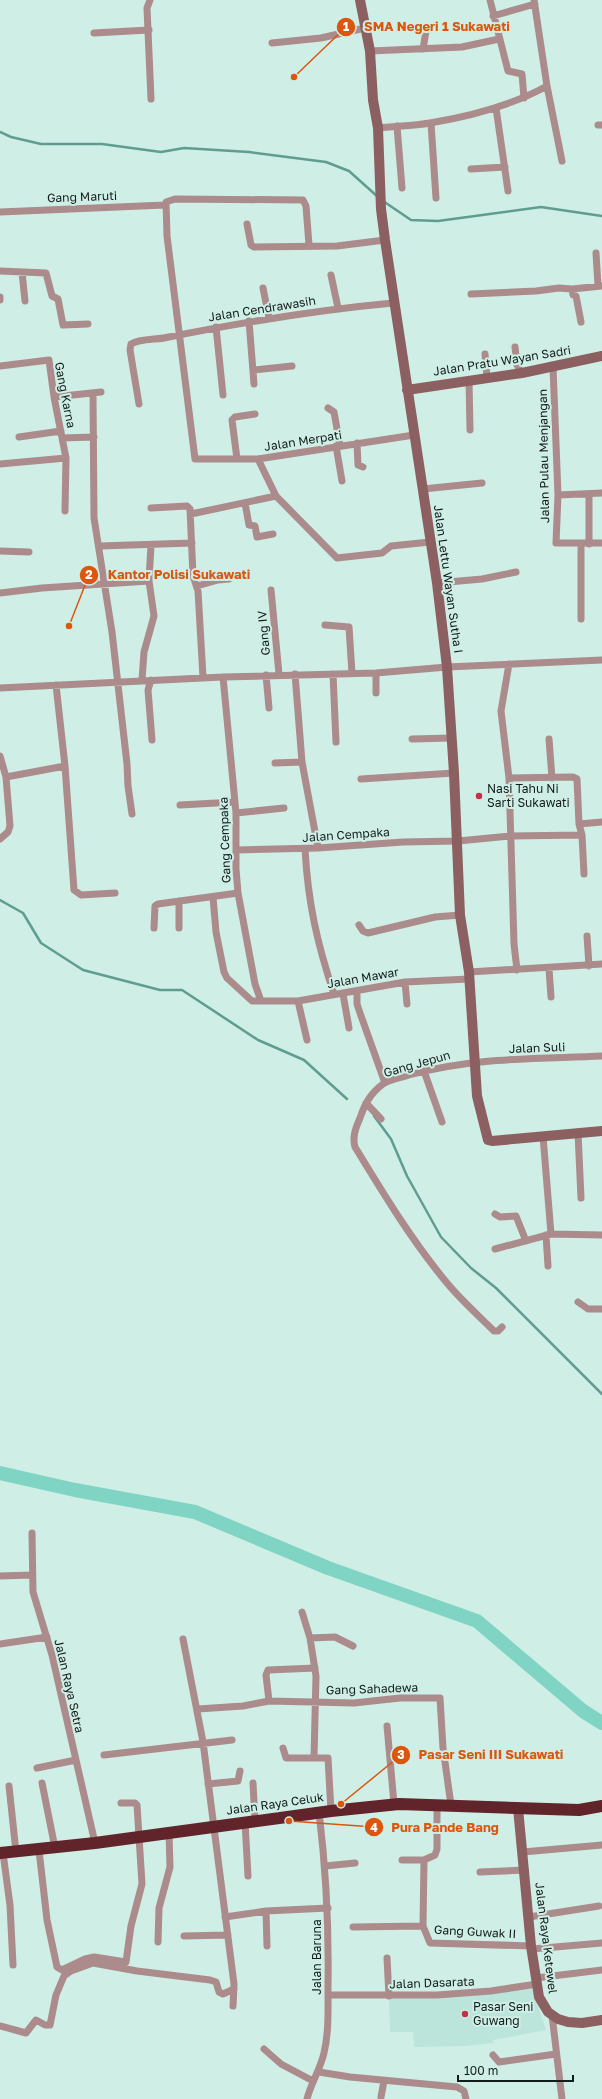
<svg xmlns="http://www.w3.org/2000/svg" width="602" height="2099" font-family="'Golos Text',sans-serif">
<style>
.built{fill:#bbe4da}
.lines{fill:none;stroke-linecap:round;stroke-linejoin:round}
.stream{stroke:#5f9d90;stroke-width:2.5}
.river{stroke:#80d4c3;stroke-width:14}
.street{stroke:#ab8b8b;stroke-width:7}
.secondary{stroke:#8c5f60;stroke-width:10}
.highway{stroke:#60242a;stroke-width:12}
.poi-dot{fill:#c23147;stroke:#cfeee6;stroke-width:1.5}
.labels{text-anchor:middle;stroke-width:4;stroke-linejoin:round;paint-order:stroke}
.street-label{font-size:12px;fill:#121d1a;stroke:#cfeee6}
.poi-label{font-size:12px;fill:#121d1a;stroke:#cfeee6;text-anchor:start}
.leader{fill:none;stroke:#dd560d;stroke-width:1.5}
.callout-dot{fill:#dd560d;stroke:#cfeee6;stroke-width:1.5}
.mark-label{font-size:12px;text-anchor:middle;font-weight:bold;fill:#fff}
.callout-label{font-size:13px;text-anchor:middle;font-weight:bold;fill:#dd560d;stroke:#cfeee6;stroke-width:4;stroke-linejoin:round;paint-order:stroke}
</style>
<rect width="100%" height="100%" fill="#cfeee6"/>
<path class="built" d="M532,1988L546,2030L493,2040L494,2043L465,2046L414,2047L413,2032H390L389,1998Z"/>
<g class="lines">
<path class="stream" d="M0,132L11,137L41,144H102L161,152L184,148L249,152L326,162L349,171L378,197
M383,201L411,220L438,221L541,207L602,216
M0,900L23,913L41,943L83,970L160,990H182L258,1040L304,1060L347,1099
M374,1116L391,1139L407,1176L441,1237L471,1268L496,1288L602,1394"/>
<path class="river" d="M0,1473L75,1490L195,1512L328,1568L477,1621L583,1711L602,1723"/>
<path class="street" d="M150,0L147,8L151,99
M490,0L508,71L522,74L524,98
M534,0L547,86L562,161
M493,16L535,4
M94,33L149,30
M272,43L321,38L365,28
M423,49L426,31
M370,51L462,47L499,39
M496,108L508,191
M431,123L436,198
M598,125H602
M397,126L402,188
M378,128C395,126 413,126 430,123C471,116 511,106 547,86
M471,169L505,167
M0,212L165,205
M247,224L251,245L254,247L337,246L385,240
M309,245L306,206L303,200L175,199L166,202L167,236L195,459H258L414,435
M596,253L598,286
M0,271L46,273L52,296L58,299L63,325L88,324
M22,272L25,301
M331,275L338,308
M263,288L269,318
M572,289L573,295L576,296L581,322
M471,294L536,291L559,288L572,289L602,286
M0,297V300
M249,321L254,384
M216,327L223,395
M515,347L517,365L522,373
M485,354L487,378
M0,366L49,360L54,397L66,458L65,511
M553,367L558,495L556,543H602
M253,370L292,366
M469,380L470,430
M93,394L94,518L112,632L127,764L128,786L132,814
M54,397L101,392
M139,404L130,350L131,344C140,338 158,340 169,337C244,322 317,310 393,303
M328,408L334,412L340,446
M19,437L61,431
M62,438L94,437
M357,443L358,465L363,467
M336,446L342,481
M237,459L232,420L235,417L255,414
M258,459L276,496L337,558L382,553L391,546L430,542
M0,464L66,458
M423,489L482,483
M589,494V544
M558,495L602,493
M245,503L249,525L255,526L257,537L273,534
M151,508L187,506L190,509L193,576L198,591L203,677
M191,514L276,496
M581,544V619
M100,546L192,543
M0,551L29,552
M437,583L482,579L516,572
M197,586L218,580L229,579
M271,590L279,674
M0,593L42,588L149,581
M325,625L349,627L352,673
M509,664L501,711L509,778L514,944L517,970
M376,673V693
M295,674L302,762L318,848
M333,674L336,742
M266,675L269,708
M223,677L236,813V869L238,893L255,984L261,1001
M142,680L144,652L154,616L149,581L151,545
M151,680L148,690L152,740
M56,685L65,766L74,890L81,895L115,893
M0,688L223,677L376,673L447,667L602,660
M412,739L451,738
M549,739L552,778
M0,756L6,777L10,826L8,832L0,839
M275,763L302,762
M6,777L65,766
M509,778L573,777L577,779L579,824L582,835L584,874
M361,779L454,773
M180,805L235,802
M236,813L284,808
M579,824L602,822
M305,849C308,903 317,943 334,994
M236,850L318,848L403,842L458,841L511,836L582,835
M213,897L216,932L224,972L227,978L252,1001H298L405,982L469,979
M179,901V928
M359,925L363,931L368,933L435,917L460,915
M154,928L155,906L158,904L238,893
M587,936L589,966
M549,969L551,997
M469,972L602,964
M405,982L407,1004
M357,991V1004L360,1013L385,1083
M343,994L349,1028
M298,1001L307,1040
M424,1071L442,1122
M366,1103L381,1119
M578,1133L581,1198
M543,1136L551,1234
M495,1214L500,1217L516,1216L526,1241
M546,1235L548,1266
M495,1249L551,1234L602,1235
M578,1302L588,1309H602
M502,1327L498,1331H494C478,1315 461,1300 447,1283C412,1241 383,1193 355,1147C352,1137 356,1127 360,1118C365,1103 371,1093 383,1084C390,1079 401,1078 409,1075C472,1057 538,1059 602,1056
M32,1533L33,1592L52,1655L95,1843
M0,1576L32,1575
M302,1612L310,1638L316,1676L314,1758
M310,1638L335,1637L353,1646
M183,1639L203,1742L234,1984L233,2006
M0,1644L47,1637
M269,1701L266,1675L268,1670L315,1668
M198,1709L243,1706L269,1701L354,1703L400,1698H440L443,1748L451,1805
M387,1726L394,1804
M283,1748L286,1758H328L331,1811
M104,1755L232,1740
M37,1768L76,1760
M42,1783L55,1848
M253,1783L255,1821
M208,1784L238,1781L240,1771
M9,1786L16,1852
M245,1822L248,1876
M39,1850L47,1920L57,1967L62,1970L85,1959L94,1957L126,1962L131,1926L142,1884L137,1805L135,1803H121
M523,1852L602,1845
M3,1853L10,1905L13,1965
M402,1860H424L435,1855L437,1849V1804
M424,1860L423,1926L430,1943L531,1946
M325,1866L355,1863
M480,1872L525,1870
M266,1911L267,1946
M225,1917L266,1911L328,1908
M529,1917L599,1906
M353,1927L423,1926
M184,1936L228,1935
M158,1942L159,1908L170,1867L169,1833
M532,1949L602,1943
M387,1958L389,1996
M536,1978L602,1970
M328,1995H437L491,1991L537,1984
M552,2015L562,2099
M0,2026L26,2033L36,2020L45,2025H50L56,1995L64,1976L71,1971L93,1963L137,1971L210,1980L216,1982L219,1992L223,1994L234,1989
M264,2049L281,2064L313,2081
M493,2055L499,2062L556,2054
M319,2072L350,2077L457,2087L464,2091L466,2099
M381,2097L384,2081
M307,2099C311,2083 320,2070 324,2053C329,2032 328,2008 328,1986C329,1928 326,1870 319,1812"/>
<path class="secondary" d="M360,0L370,51L373,100L378,128L381,209L385,240L437,583L447,667L454,773L460,915L469,972L477,1096L488,1140L492,1141L602,1131
M407,390L522,373L602,356
M518,1808L531,1946L539,1997L548,2012L558,2019L568,2022L582,2023L602,2020"/>
<path class="highway" d="M0,1853L95,1843L331,1811L399,1804L579,1810L602,1806"/>
</g>
<g class="poi-dot">
<circle cx="479" cy="796" r="4"/>
<circle cx="465" cy="2014" r="4"/>
</g>
<g class="labels">
<g class="street-label">
<text transform="translate(82 197) rotate(-2)" y="4">Gang Maruti</text>
<text transform="translate(262 309) rotate(-9)" y="4">Jalan Cendrawasih</text>
<text transform="translate(502 361) rotate(-9)" y="4">Jalan Pratu Wayan Sadri</text>
<text transform="translate(65 395) rotate(79)" y="4">Gang Karna</text>
<text transform="translate(303 441) rotate(-9)" y="4">Jalan Merpati</text>
<text transform="translate(544 456) rotate(-91)" y="4">Jalan Pulau Menjangan</text>
<text transform="translate(448 579) rotate(82)" y="4">Jalan Lettu Wayan Sutha I</text>
<text transform="translate(264 633) rotate(-95)" y="4">Gang IV</text>
<text transform="translate(346 835) rotate(-4)" y="4">Jalan Cempaka</text>
<text transform="translate(225 840) rotate(-92)" y="4">Gang Cempaka</text>
<text transform="translate(363 978) rotate(-10)" y="4">Jalan Mawar</text>
<text transform="translate(537 1048) rotate(-2)" y="4">Jalan Suli</text>
<text transform="translate(417 1064) rotate(-16)" y="4">Gang Jepun</text>
<text transform="translate(69 1686) rotate(77)" y="4">Jalan Raya Setra</text>
<text transform="translate(372 1689) rotate(-2)" y="4">Gang Sahadewa</text>
<text transform="translate(275 1804) rotate(-8)" y="4">Jalan Raya Celuk</text>
<text transform="translate(475 1932) rotate(3)" y="4">Gang Guwak II</text>
<text transform="translate(546 1938) rotate(83)" y="4">Jalan Raya Ketewel</text>
<text transform="translate(317 1957) rotate(-90)" y="4">Jalan Baruna</text>
<text transform="translate(432 1983) rotate(-2)" y="4">Jalan Dasarata</text>
</g>
<g class="poi-label">
<text x="487" y="793">Nasi Tahu Ni<tspan x="487" dy="14">Sarti Sukawati</tspan></text>
<text x="473" y="2011">Pasar Seni<tspan x="473" dy="14">Guwang</tspan></text>
</g>
</g>
<path class="leader" d="M294 77L346 27M69 626L89 575M341 1804L401 1755M289 1821L374 1827"/>
<g class="callout-dot">
<circle cx="294" cy="77" r="4"/>
<circle cx="69" cy="626" r="4"/>
<circle cx="341" cy="1804" r="4"/>
<circle cx="289" cy="1821" r="4"/>
<circle cx="346" cy="27" r="10"/>
<circle cx="89" cy="575" r="10"/>
<circle cx="401" cy="1755" r="10"/>
<circle cx="374" cy="1827" r="10"/>
</g>
<g class="mark-label">
<text x="346" y="31">1</text>
<text x="89" y="579">2</text>
<text x="401" y="1759">3</text>
<text x="374" y="1832">4</text>
</g>
<g class="callout-label">
<text x="437" y="31">SMA Negeri 1 Sukawati</text>
<text x="179" y="579">Kantor Polisi Sukawati</text>
<text x="491" y="1759">Pasar Seni III Sukawati</text>
<text x="445" y="1832">Pura Pande Bang</text>
</g>
<path d="M458 2075v6h115v-6" fill="none" stroke="#121d1a" stroke-width="2"/>
<text x="464" y="2075" font-size="12" fill="#121d1a" stroke="#cfeee6" stroke-width="3" paint-order="stroke">100 m</text>
</svg>
